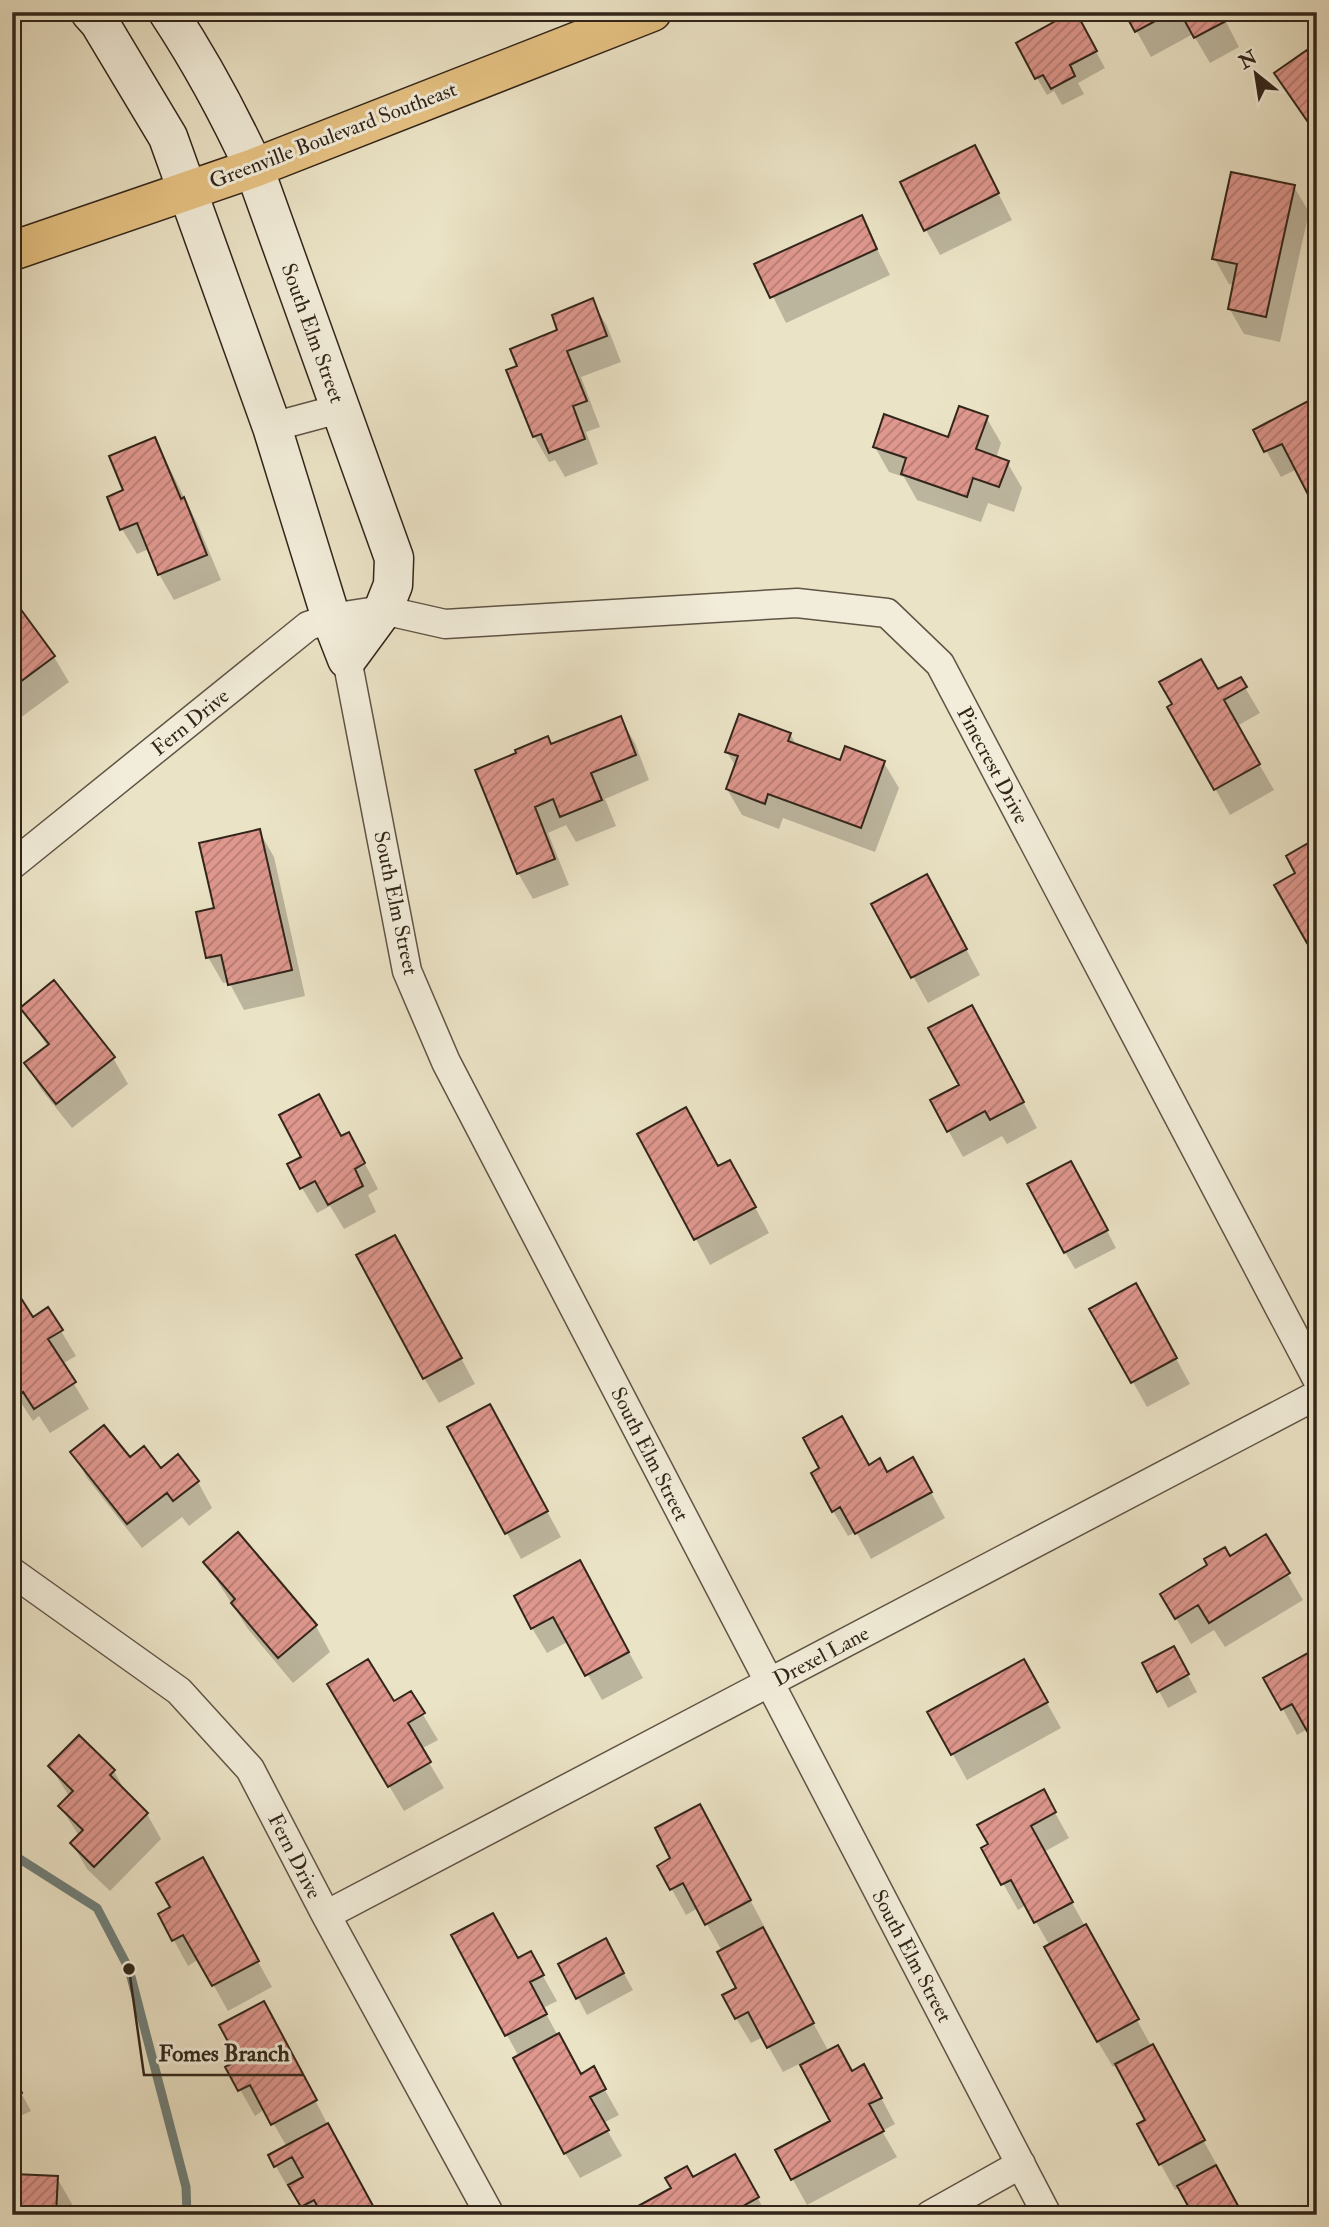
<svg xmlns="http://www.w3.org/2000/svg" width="1329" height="2227" font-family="'IM FELL Double Pica',serif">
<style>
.shadow{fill:#0003}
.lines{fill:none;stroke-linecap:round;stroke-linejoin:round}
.stream{stroke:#70807b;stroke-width:9}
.building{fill:url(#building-hatch);stroke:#32251a;stroke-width:2}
.street-casing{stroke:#605445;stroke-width:31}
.secondary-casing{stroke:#32251a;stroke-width:41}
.highway-casing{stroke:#32251a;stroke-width:41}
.street{stroke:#f2edda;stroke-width:28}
.secondary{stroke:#f2edda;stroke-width:38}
.highway{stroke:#e6c283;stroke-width:38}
.labels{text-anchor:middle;stroke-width:6;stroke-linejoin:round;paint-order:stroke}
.street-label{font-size:21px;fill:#32251a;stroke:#f2edda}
.leader{fill:none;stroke:#32251a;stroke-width:2.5}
.callout-dot{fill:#32251a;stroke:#f2edda;stroke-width:2.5}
.callout-label{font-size:23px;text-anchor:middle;font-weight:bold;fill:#32251a;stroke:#f2edda;stroke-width:6;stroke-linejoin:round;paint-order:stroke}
</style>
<defs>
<pattern id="building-hatch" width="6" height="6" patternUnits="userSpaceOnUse" patternTransform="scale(1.75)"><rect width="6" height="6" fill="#df978e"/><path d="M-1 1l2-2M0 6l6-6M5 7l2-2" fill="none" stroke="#b57b73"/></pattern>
</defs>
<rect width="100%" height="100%" fill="#ebe3c6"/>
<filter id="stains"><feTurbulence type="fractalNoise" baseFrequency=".00286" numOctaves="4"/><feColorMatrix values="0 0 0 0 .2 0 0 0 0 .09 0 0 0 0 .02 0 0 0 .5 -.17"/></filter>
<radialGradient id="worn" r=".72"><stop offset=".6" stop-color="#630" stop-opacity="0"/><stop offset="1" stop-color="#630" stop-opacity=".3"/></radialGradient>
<path class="shadow" d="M1126,12H1221L1239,47L1210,63L1193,34L1151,57Z
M1084,30L1105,68L1078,83L1084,94L1062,105L1054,91L1047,95L1037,78Z
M1317,68V136L1277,73Z
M975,148L1012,220L940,255L926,230Z
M1294,187L1309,212L1280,342L1244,334L1229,308L1234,285L1229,284L1214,258Z
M861,217L890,275L786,323L757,264Z
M592,301L607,326L621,362L581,377L600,427L586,432L598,464L565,477L555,460L549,462L534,436L520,367Z
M1317,415V507L1297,469L1281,477L1255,431Z
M986,417L1001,443L996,458L1007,462L1022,488L1014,512L988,503L981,522L917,500L904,477L889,472L875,447L949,440Z
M155,439L198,525L221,580L174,600L159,574L149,549L137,554L122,529L126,491Z
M12,621L54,657L69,682L12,724Z
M1240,679L1260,713L1237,726L1274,790L1230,815L1170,708L1218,691Z
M620,718L635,743L649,780L605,799L616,826L576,842L566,825L548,833L569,885L533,899L518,873L519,754L551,745Z
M790,734L797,746L841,762L884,763L899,788L875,852L783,818L779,829L742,815L727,789L736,767L727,752Z
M259,831L274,857L305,996L244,1010L229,982L223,983L208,957L216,909Z
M1317,840V956L1276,886L1298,873Z
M941,902L980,975L928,1003L873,905Z
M22,1008L113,1058L128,1084L72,1128L41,1089L26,1064L48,1047Z
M986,1032L1037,1128L1007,1144L1002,1136L963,1157L932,1101L961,1086Z
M639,1134L718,1168L744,1187L769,1233L710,1265Z
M341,1138L363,1160L378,1189L368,1195L376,1212L344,1229L330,1206L317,1213L302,1188Z
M1080,1180L1116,1248L1075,1269L1065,1252Z
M409,1262L475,1384L439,1403L424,1378Z
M1092,1309L1150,1311L1190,1384L1147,1407Z
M32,1319L61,1331L76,1356L62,1364L89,1409L50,1433L39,1416L33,1421L12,1389Z
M449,1427L504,1432L561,1537L521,1559Z
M73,1452L129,1460L160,1470L178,1457L198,1482L212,1508L189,1526L182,1517L142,1548L87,1478Z
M869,1467L927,1485L945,1518L871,1559L856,1532L848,1536L833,1511L822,1469Z
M238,1534L316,1626L330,1652L293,1683L248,1629L205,1562Z
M1265,1536L1303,1600L1225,1647L1214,1630L1191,1644L1162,1594Z
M594,1588L643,1678L602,1700L569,1641L547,1653L532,1628Z
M1173,1648L1197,1692L1168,1708L1159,1691Z
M1317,1650L1308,1729L1297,1735L1266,1678Z
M1038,1687L1061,1728L967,1780L930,1713Z
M410,1693L438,1740L421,1749L444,1788L404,1811L344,1710L393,1704Z
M50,1766L114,1771L127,1795L147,1814L161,1839L110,1891L87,1869L72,1843L79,1836L60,1806L69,1796Z
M1043,1791L1069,1838L1044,1852L1218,2167L1175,2190L1139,2125L1148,2121L1117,2064L1113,2067L1098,2042L1046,1948L1050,1946L1026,1905L1018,1910L983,1848L990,1845Z
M714,1832L764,1926L761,1928L829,2052L878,2092L895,2124L882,2131L897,2157L807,2205L777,2151L832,2122L801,2063L783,2072L763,2037L751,2043L736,2018L738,1988L722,1951L698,1908L686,1915L659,1866Z
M215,1883L272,1987L228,2011L199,1959L188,1966L160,1915Z
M453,1936L518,1960L530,1953L557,2001L543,2008L558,2036L581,2075L593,2069L619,2115L603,2123L622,2156L580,2178L565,2153L519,2057Z
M615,1957L633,1990L587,2015L578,1998Z
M278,2029L329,2127L377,2215H307L293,2190L290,2191L270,2156L287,2147L265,2109L255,2116L228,2068L240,2061Z
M12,2076L31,2111L12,2120Z
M57,2178L72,2204V2215H13Z
M693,2180L749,2182L767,2215H636Z"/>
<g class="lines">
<path class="stream" d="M12,1854L97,1908L129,1969L186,2187L187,2215"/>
</g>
<path class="building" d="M1072,12H1076L1097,51L1070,65L1075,76L1051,89L1043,75L1035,79L1016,43Z
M1124,12H1172L1135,32Z
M1180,12H1222L1226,21L1194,38Z
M1307,50L1317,65V135L1274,73Z
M975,145L999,193L924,231L900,182Z
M1231,172L1295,185L1266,317L1228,309L1237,264L1212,259Z
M862,215L877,249L770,298L754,264Z
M593,298L607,336L567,351L587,401L573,406L585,439L549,453L541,434L533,437L506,370L517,366L510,349L557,330L552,315Z
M1310,400L1317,413L1315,508L1282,444L1264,452L1253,430Z
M959,406L988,416L976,449L1009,461L999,487L973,478L967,497L901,474L906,458L873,447L884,414L948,437Z
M155,437L181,499L184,497L207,555L158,575L137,523L120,530L107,497L123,490L109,456Z
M22,611L55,656L12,688V619Z
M1201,659L1218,689L1241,677L1247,687L1224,700L1260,764L1214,790L1167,707L1172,704L1159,682Z
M739,714L791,733L788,741L840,760L845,746L885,761L861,828L768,794L765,804L726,789L738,756L725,752Z
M621,716L636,755L591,773L602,800L560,817L553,799L535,807L555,859L517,874L475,770L516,753L515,750L548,736L551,744Z
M260,829L292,970L228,985L221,955L206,958L196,912L214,908L199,843Z
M1317,838V937L1307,943L1274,885L1295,873L1286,856Z
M927,874L967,949L911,978L871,904Z
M54,980L115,1057L56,1104L24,1063L49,1044L20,1008Z
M972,1005L1024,1102L990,1120L985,1111L947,1132L930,1100L959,1085L928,1028Z
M319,1094L341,1136L349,1132L365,1163L355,1169L363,1186L328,1205L315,1181L300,1189L287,1164L301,1157L279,1115Z
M686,1107L718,1166L730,1160L756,1207L694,1240L637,1134Z
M1071,1161L1108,1230L1064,1253L1027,1184Z
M395,1235L462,1358L423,1379L356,1255Z
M1136,1283L1177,1358L1131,1383L1089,1309Z
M12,1284L33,1317L48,1307L63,1330L48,1339L76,1382L34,1409L23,1392L17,1396L12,1390Z
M490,1404L548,1511L505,1534L447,1427Z
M842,1416L869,1465L880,1458L887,1472L913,1457L932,1492L855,1534L840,1507L832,1512L811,1473L819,1468L803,1438Z
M104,1425L130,1457L144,1446L161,1468L178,1454L199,1481L173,1501L167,1493L127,1524L70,1452Z
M238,1532L317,1625L278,1658L231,1603L235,1599L203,1562Z
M1266,1534L1290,1573L1209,1623L1198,1605L1175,1619L1160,1594L1207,1565L1204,1559L1225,1547L1230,1556Z
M580,1560L629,1652L585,1676L553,1617L531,1629L514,1596Z
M1174,1646L1189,1674L1157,1692L1142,1663Z
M1317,1648V1749L1292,1704L1281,1710L1263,1678Z
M368,1659L394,1701L411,1691L425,1713L408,1723L431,1762L388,1787L327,1684Z
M1024,1659L1048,1702L951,1755L927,1712Z
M79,1735L115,1770L110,1775L148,1813L94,1867L70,1843L83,1830L58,1806L73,1791L48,1766Z
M1044,1789L1056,1812L1031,1826L1073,1902L1034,1923L1011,1880L1001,1885L981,1848L988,1844L977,1825Z
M700,1804L751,1900L705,1925L683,1883L670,1890L657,1866L670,1858L655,1828Z
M203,1857L259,1961L212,1986L183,1935L172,1941L158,1914L170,1907L156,1883Z
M493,1913L518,1958L531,1951L544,1975L530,1982L547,2014L505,2036L451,1935Z
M1086,1924L1139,2019L1097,2042L1044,1947Z
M763,1927L814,2023L767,2048L748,2012L735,2019L722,1995L736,1988L717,1952Z
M606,1938L624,1973L576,1999L558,1964Z
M264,2001L317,2100L271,2125L250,2085L238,2091L225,2067L238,2060L219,2025Z
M559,2033L581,2074L594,2066L606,2089L590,2097L609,2130L564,2154L513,2058Z
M1153,2044L1205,2140L1159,2165L1137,2124L1145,2120L1115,2064Z
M838,2045L852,2071L864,2064L882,2098L869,2104L884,2131L791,2180L775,2150L830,2121L800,2065Z
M12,2074L22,2093L12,2099Z
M328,2123L378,2215H322L314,2200L301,2207L288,2185L303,2177L292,2157L274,2167L268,2155Z
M735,2154L759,2197L727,2215H634L631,2210L671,2188L665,2178L687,2166L693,2177Z
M1216,2165L1243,2215H1193L1177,2186Z
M14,2174L58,2176L56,2215H12Z"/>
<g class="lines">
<g class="street-casing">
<path id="street" d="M272,427L339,409
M347,659L407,971L446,1062L1047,2215
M12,865L308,626L331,618L383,610L445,624L797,603L887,613L940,664L1317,1379
M12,1572L179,1691L250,1769L326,1915L490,2215
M326,1915L1317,1395
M930,2215L1021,2164"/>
</g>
<g class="secondary-casing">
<path id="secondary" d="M90,12L99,22L168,137L272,427L331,618L347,659
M168,12C201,62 229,114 254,168L394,558L393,585L383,610L347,659"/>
</g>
<g class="highway-casing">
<path id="highway" d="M12,251L254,168L652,12"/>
</g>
<use href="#street" class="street"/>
<use href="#secondary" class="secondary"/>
<use href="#highway" class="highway"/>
</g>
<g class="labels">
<g class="street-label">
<text transform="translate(333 135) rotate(-21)" y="7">Greenville Boulevard Southeast</text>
<text transform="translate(313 333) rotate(70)" y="7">South Elm Street</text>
<text transform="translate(190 722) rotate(-39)" y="7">Fern Drive</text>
<text transform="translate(993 765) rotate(62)" y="7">Pinecrest Drive</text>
<text transform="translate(396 903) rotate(78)" y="7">South Elm Street</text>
<text transform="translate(650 1454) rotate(63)" y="7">South Elm Street</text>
<text transform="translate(821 1656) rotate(-28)" y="7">Drexel Lane</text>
<text transform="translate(295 1856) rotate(63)" y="7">Fern Drive</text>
<text transform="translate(912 1956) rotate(62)" y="7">South Elm Street</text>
</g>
</g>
<path class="leader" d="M129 1969L144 2075H303"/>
<circle class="callout-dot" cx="129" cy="1969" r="7"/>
<g class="callout-label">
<text x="224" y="2061">Fomes Branch</text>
</g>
<rect width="1329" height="2227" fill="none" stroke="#ebe3c6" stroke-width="42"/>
<rect x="14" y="14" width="1301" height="2199" fill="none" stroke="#32251a" stroke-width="3.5"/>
<rect x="21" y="21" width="1287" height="2185" fill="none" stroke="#32251a" stroke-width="2"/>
<g transform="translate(1256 74) rotate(330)" stroke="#f2edda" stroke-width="5" paint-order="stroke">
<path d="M0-5L12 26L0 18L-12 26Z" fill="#32251a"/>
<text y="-10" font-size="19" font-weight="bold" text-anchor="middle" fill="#32251a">N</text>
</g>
<rect width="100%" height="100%" filter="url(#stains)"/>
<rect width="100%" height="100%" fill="url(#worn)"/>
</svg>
